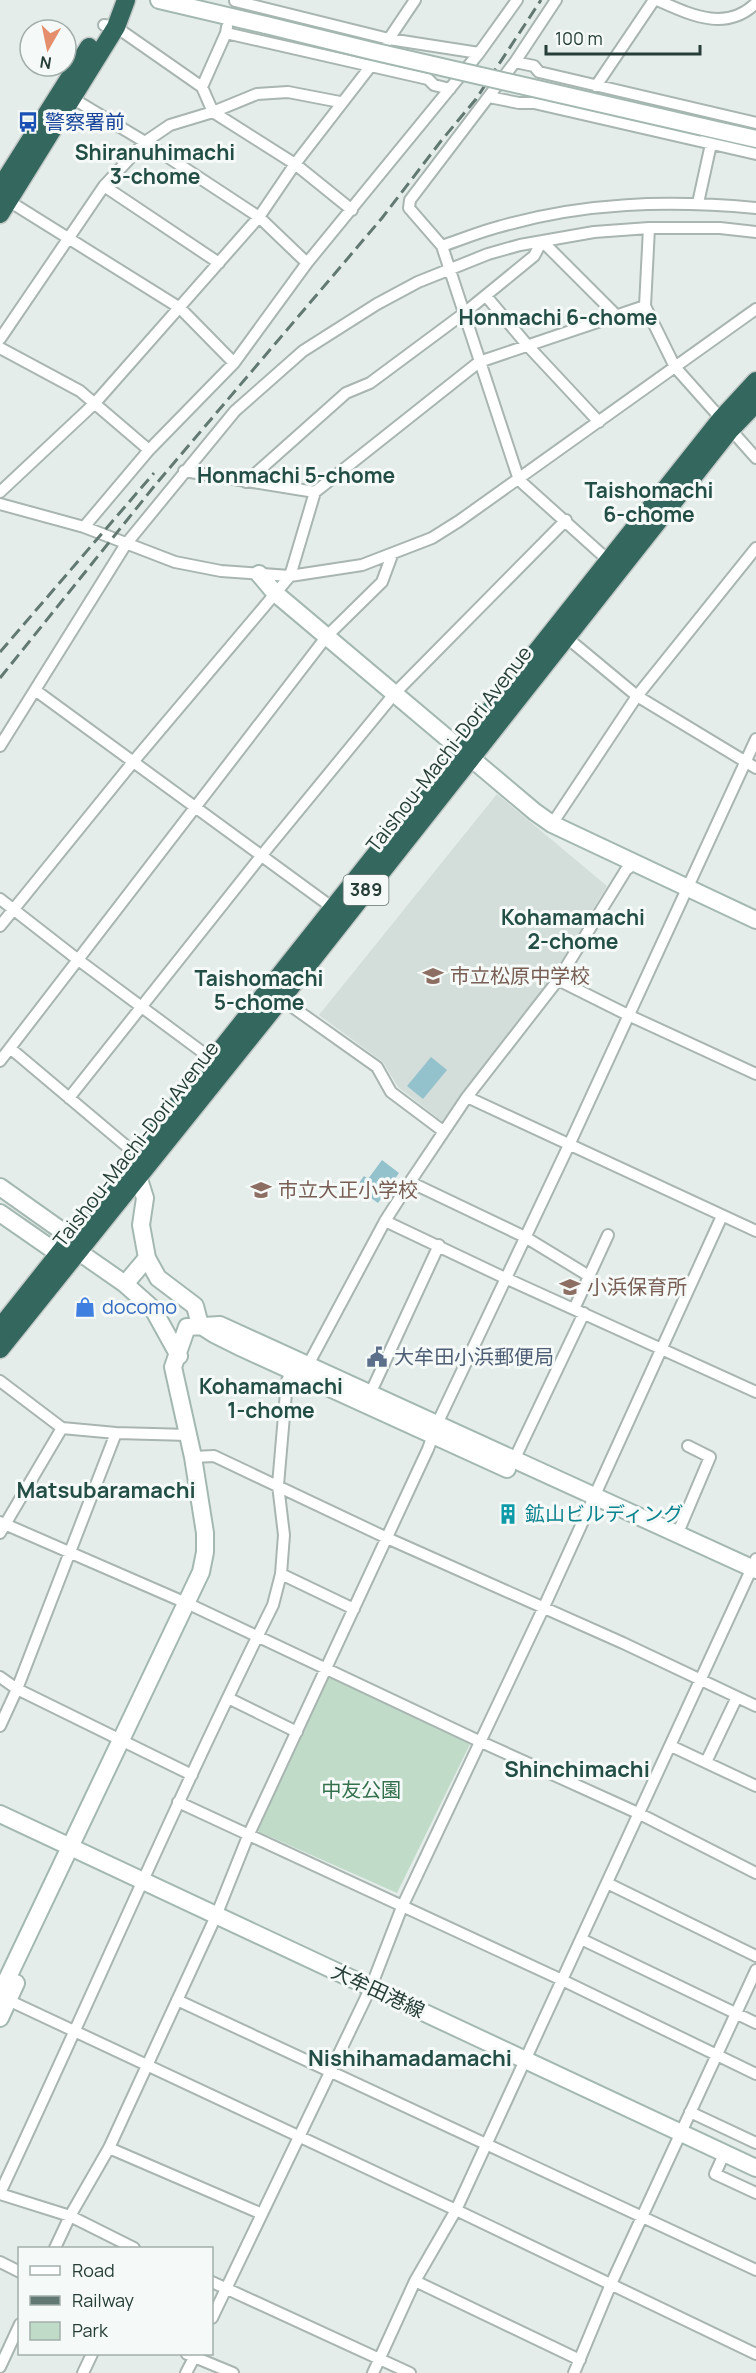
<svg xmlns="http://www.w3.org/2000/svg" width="756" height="2373" font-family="Manrope,'Noto Sans JP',sans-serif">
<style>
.built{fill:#d3ddd9}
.green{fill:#c0dcc9}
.water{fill:#93c1cc}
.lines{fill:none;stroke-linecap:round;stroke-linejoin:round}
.street-casing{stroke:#a8b5b1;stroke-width:14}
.secondary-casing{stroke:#a4b8b2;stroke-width:20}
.highway-casing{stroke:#c2c9c7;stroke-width:21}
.street{stroke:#fff;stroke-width:10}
.secondary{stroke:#fff;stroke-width:16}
.highway{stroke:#34675e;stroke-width:18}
.rail{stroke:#617873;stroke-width:3;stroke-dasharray:12 6;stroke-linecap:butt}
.secondary-bridge-casing{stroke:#a4b8b2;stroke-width:20;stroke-linecap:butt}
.secondary-bridge{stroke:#fff;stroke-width:16}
.labels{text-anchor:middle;stroke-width:6;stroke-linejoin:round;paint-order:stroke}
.shield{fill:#f5faf8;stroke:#647672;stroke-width:1.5}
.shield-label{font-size:18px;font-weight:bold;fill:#263d38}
.transit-label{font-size:20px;fill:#164399;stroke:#f5faf8;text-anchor:start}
.street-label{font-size:20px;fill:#263d38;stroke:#f5faf8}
.education-label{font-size:20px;fill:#785e54;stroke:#f5faf8;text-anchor:start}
.shop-label{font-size:20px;fill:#366cbe;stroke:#f5faf8;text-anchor:start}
.service-label{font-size:20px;fill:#4e5e75;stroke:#f5faf8;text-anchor:start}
.culture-label{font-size:20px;fill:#0d838f;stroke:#f5faf8;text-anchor:start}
.park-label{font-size:20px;fill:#34704d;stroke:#f5faf8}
.neighbourhood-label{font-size:21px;font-weight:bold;fill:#234e45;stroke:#f5faf8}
.quarter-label{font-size:22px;font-weight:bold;fill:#234e45;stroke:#f5faf8}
</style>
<rect width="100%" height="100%" fill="#e5edea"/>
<path class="built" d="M497,794L607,886L551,979L443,1122L398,1087L383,1062L319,1015Z"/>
<path class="green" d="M328,1676L470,1744L397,1893L255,1830Z"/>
<path class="water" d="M431,1057L447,1070L423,1099L407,1086Z
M382,1160L399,1173L378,1203L356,1187L364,1176L368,1179Z"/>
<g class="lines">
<g class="street-casing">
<path id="street" d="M556,0L515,62L410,200L409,208L442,246L519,480L608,560
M657,0C689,14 726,33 756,3
M235,1L389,39L479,53L517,0
M104,25L116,27L202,87L213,112L295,164L352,210
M226,33L428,79L434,85L450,89
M515,62L534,66L539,72L756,123
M596,86L654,0
M202,87L226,33L227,27
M67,95L145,142L259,217L307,263
M489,97L519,103H534L756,154
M104,186L219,263
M4,198L180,308L234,363
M698,203L711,144
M649,228L645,306L675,367L756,458
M442,246C460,240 479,232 498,227C584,202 668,200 756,208
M486,296L528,346L599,422
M0,339L104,186L145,142L170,125L213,112L257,94L288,92L340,102
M0,348L80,391L149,450
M184,471L315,492
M246,482L346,393L370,383L463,314L534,256L542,241L616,315
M0,492L95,403L259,217L295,164L370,67L415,0
M0,504L84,527L175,562L221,571L290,576L362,565L432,538L459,521L756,309
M84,527L149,450L234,363L307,263L479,53
M566,637L637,696L756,768
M35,690L333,908
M0,746L126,544L235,411L303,351L377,304L418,282L488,254L520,245L594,232L649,228H720L756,232
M552,824L637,696L756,548
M0,899L77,959L213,1060
M0,926L133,762L290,576L315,492L479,362L645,306
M558,980L628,1015L756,1074
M277,996L377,1067L391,1092L443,1131
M10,1048L137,1155
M0,1061L327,636L382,582L392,555
M467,1097L756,1231
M69,1098L262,855L395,693L566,520
M410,1182L525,1237L589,1276
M385,1221L505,1278L756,1392
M574,1309L608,1235
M0,1381L62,1428L116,1433L189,1435
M370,1394L439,1245
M193,1457L214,1456L387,1538L623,1643L756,1706
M514,1460L584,1313
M0,1522L193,1606L479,1741L640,1814L756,1873
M0,1533L62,1428
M677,1535L710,1457L688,1446
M281,1574L354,1609
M0,1677L17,1689L192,1775
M228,1698L297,1732
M0,1726L17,1689L116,1433
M671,1746L756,1786
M706,1762L737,1697
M178,1802L562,1980L756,2074
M607,1883L756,1956
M581,1939L756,2023
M8,2000L456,2210L756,2354
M177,2000L756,2270
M690,2112L756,2143
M109,2148L262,2214
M725,2152L715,2174L756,2193
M0,2193C92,1997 177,1798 273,1605L281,1574L284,1535L278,1485L287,1381L292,1371L308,1365L385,1221L410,1182L467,1097L558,980L626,870L634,864
M0,2194L70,2216L134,2248
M55,2248L70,2216L109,2148L216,1916L248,1836L428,1449L437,1424L569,1145L756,739
M0,2262L20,2272
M415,2281L580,2360
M212,2282L410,2373
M212,2318L371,1987L402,1907L543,1609L722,1216
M187,2354L233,2373
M0,2367L20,2324
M83,2373L92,2354
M186,2373L196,2354
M373,2373L415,2281L456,2210L756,1559
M574,2373L611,2284L756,1970"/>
</g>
<g class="secondary-casing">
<path id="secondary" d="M159,0L266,25
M703,127L756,139
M259,574L275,593L535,812L552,824L756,920
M130,1168L138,1176L145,1198L141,1225L147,1258L158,1278L195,1306L200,1325L214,1334L242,1348L507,1469
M0,1187L72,1238L79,1252L125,1284L153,1309L179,1356
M0,1213L59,1254L72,1252
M125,1284L147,1258
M0,1814L756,2168
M0,1994L201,1572L205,1552V1533L193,1457L173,1367L187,1327L220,1325L756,1570
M0,2018L16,1983"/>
</g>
<g class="highway-casing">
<path id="highway" d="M0,188L89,47
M0,214L116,27L126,0
M0,1328L721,419L756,381
M0,1349L281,999L730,430L756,403"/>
</g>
<use href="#street" class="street"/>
<use href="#secondary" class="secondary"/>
<use href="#highway" class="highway"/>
<path class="rail" d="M0,652L154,473
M0,678L156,484L382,218L441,141L476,99L541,0"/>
<g class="secondary-bridge-casing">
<path id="secondary-bridge" d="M266,25L372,51L703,127"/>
</g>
<use href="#secondary-bridge" class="secondary-bridge"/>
</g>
<defs>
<g id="bus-bare" transform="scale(1.62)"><path d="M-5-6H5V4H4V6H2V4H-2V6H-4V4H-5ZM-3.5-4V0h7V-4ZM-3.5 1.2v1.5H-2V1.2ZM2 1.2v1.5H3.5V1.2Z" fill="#1a4fb4" stroke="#f5faf8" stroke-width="2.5" paint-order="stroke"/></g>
<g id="school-bare" transform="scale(1.62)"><path d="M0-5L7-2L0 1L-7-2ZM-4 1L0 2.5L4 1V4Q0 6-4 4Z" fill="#8d6e63" stroke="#f5faf8" stroke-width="2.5" paint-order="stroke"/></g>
<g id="shop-bare" transform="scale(1.62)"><path d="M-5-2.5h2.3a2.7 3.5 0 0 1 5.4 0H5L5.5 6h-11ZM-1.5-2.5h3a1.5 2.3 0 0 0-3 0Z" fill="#3f7fe0" stroke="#f5faf8" stroke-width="2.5" paint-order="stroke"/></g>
<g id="civic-bare" transform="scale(1.62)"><path d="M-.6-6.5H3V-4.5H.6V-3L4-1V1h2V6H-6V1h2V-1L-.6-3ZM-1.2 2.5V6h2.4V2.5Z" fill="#5c6f8a" stroke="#f5faf8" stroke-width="2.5" paint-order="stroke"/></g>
<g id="building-bare" transform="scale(1.62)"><path d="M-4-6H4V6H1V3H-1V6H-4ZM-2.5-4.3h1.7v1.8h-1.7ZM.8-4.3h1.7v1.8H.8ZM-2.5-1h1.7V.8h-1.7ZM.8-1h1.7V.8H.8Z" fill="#0f9aa8" stroke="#f5faf8" stroke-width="2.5" paint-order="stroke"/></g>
</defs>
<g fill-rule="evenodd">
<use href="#bus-bare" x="28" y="122"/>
<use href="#school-bare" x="433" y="976"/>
<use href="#school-bare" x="261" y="1190"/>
<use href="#school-bare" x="570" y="1287"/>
<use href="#shop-bare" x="85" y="1307"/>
<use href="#civic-bare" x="377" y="1357"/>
<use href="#building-bare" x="508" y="1514"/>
</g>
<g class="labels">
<rect class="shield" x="343.5" y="875" width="45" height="30" rx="4.5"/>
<g class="shield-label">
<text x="366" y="896">389</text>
</g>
<g class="transit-label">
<text x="45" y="129">警察署前</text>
</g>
<g class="street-label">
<text transform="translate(449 749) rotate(-52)" y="7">Taishou-Machi-Dori Avenue</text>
<text transform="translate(136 1144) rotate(-52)" y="7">Taishou-Machi-Dori Avenue</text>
<text transform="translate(378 1991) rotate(25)" y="7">大牟田港線</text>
</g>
<g class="education-label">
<text x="450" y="983">市立松原中学校</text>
<text x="278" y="1197">市立大正小学校</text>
<text x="587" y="1294">小浜保育所</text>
</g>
<g class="shop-label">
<text x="102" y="1314">docomo</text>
</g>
<g class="service-label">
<text x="394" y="1364">大牟田小浜郵便局</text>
</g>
<g class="culture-label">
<text x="525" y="1521">鉱山ビルディング</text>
</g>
<g class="park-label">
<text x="361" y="1797">中友公園</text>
</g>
<g class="neighbourhood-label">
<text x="155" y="160">Shiranuhimachi<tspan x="155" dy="24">3-chome</tspan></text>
<text x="558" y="325">Honmachi 6-chome</text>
<text x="296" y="483">Honmachi 5-chome</text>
<text x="649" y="498">Taishomachi<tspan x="649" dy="24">6-chome</tspan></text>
<text x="573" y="925">Kohamamachi<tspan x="573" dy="24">2-chome</tspan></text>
<text x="259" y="986">Taishomachi<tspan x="259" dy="24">5-chome</tspan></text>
<text x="271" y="1394">Kohamamachi<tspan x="271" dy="24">1-chome</tspan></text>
</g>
<g class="quarter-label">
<text x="106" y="1498">Matsubaramachi</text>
<text x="577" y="1777">Shinchimachi</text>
<text x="410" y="2066">Nishihamadamachi</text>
</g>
</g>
<rect x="18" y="2247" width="195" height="108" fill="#f5faf8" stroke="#a2aeab" stroke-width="1.5"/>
<rect x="30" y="2266" width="30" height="9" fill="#ffffff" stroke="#a2aeab" stroke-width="1.5"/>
<text x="72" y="2277" font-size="18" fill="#263d38">Road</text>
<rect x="30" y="2296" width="30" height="9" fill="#617873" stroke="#a2aeab" stroke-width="1.5"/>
<text x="72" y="2307" font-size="18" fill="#263d38">Railway</text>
<rect x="30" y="2322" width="30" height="18" fill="#c0dcc9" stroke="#a2aeab" stroke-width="1.5"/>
<text x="72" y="2337" font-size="18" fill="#263d38">Park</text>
<g transform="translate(48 48) rotate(189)"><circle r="28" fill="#f5faf8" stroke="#a2aeab" stroke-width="1.5"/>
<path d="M0-4.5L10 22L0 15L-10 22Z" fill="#e58e6b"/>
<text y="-9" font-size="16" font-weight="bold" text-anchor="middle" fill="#263d38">N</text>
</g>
<path d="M546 45v9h154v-9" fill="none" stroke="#263d38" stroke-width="3"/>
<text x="555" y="45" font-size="18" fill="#263d38" stroke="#f5faf8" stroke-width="4.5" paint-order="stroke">100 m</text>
</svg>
